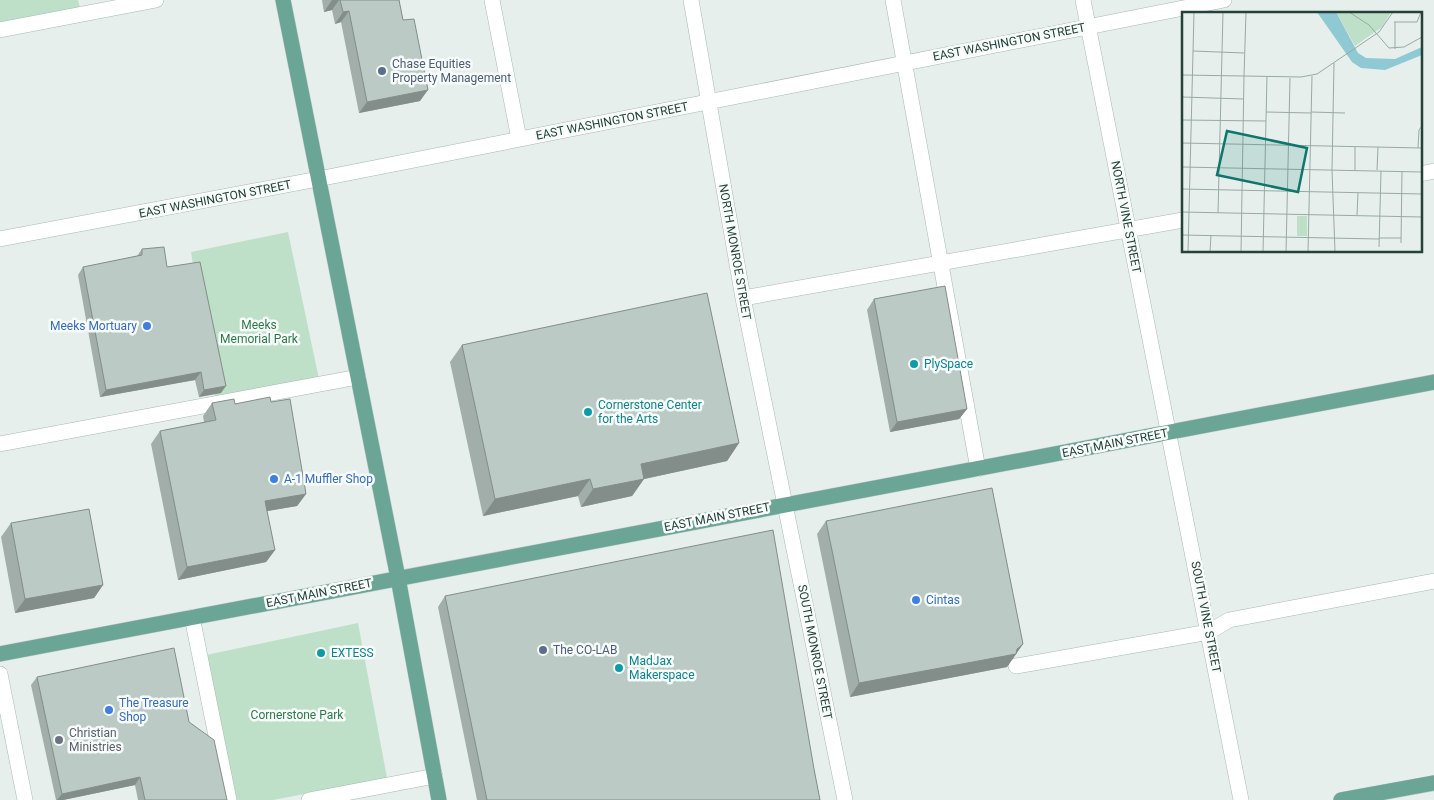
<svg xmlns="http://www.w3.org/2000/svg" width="1434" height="800" font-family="Roboto,sans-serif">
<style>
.green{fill:#bfe0c8}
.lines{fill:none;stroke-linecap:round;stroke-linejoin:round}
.minor-casing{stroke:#a8b8b2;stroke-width:16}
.major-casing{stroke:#c2cac8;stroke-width:16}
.minor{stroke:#fff;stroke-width:15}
.major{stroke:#6aa596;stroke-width:15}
.wall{fill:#a1aea9}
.shaded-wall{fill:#838d89}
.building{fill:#bbcac4;stroke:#838d89}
.service-dot{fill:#5c6f8a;stroke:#f7fbf9;stroke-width:2}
.shop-dot{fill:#3f7fe0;stroke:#f7fbf9;stroke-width:2}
.culture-dot{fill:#0f9aa8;stroke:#f7fbf9;stroke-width:2}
.worship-dot{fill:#6b7280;stroke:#f7fbf9;stroke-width:2}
.labels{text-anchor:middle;stroke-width:5;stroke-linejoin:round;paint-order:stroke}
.street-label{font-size:12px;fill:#24423a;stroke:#f7fbf9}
.service-label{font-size:12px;fill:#4e5e75;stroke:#f7fbf9;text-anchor:start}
.park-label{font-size:12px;fill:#2d7a4b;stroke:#f7fbf9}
.shop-label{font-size:12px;fill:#366cbe;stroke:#f7fbf9;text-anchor:start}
.culture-label{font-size:12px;fill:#0d838f;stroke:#f7fbf9;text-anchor:start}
.worship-label{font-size:12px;fill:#5b616d;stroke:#f7fbf9;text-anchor:start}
.inset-road{fill:none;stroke:#98aaa4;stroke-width:1}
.view{fill:#0f766e;fill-opacity:0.15;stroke:#0f766e;stroke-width:2.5}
.inset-edge{fill:none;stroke:#24423a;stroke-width:2.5}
</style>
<rect width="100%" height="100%" fill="#e6efeb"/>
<path class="green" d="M0,0H78L80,8L0,23Z
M288,232L319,379L216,399L210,378L191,252Z
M358,623L387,778L273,800H237L206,655Z"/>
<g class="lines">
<g class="minor-casing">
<path id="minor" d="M492,0L519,139
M691,0L743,298L845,800
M893,0L978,469
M1083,0L1241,800
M0,30L156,0
M1420,174L1434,171
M0,239L318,179L1224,0
M743,298L1183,220
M0,444L358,377
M192,617L229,800
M1016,666L1209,632L1229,620L1434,581
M0,674L25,800
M309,800L435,776"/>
</g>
<g class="major-casing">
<path id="major" d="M283,0L398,578L439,800
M0,654L1434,382
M1341,800L1434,783"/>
</g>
<use href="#minor" class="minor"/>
<use href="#major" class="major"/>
</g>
<path class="wall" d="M322,0H399L420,101L359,113L341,22L335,24L332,10L324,12Z
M142,249L167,267L221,393L199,397L195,380L100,397L78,275L83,267L137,256Z
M874,299L967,409L959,419L890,432L867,310Z
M462,345L739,443L727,461L644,479L632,496L581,507L578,496L483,516L450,362Z
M271,402L306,494L297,506L267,511L275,550L266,562L178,580L151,444L160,431L204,422L203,416L212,403L235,404Z
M826,521L1023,644L1007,667L850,697L817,534Z
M11,523L103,585L94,598L15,613L1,537Z
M445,596L814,769L820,800H477L438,607Z
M37,677L189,722L227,800H138L135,785L63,800H56L31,685Z"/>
<path class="shaded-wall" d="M332,0H339L332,10L324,12Z
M349,11L341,22L335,24L343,12Z
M428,90L420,101L359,113L367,102Z
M201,372L195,380L100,397L106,390Z
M226,386L221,393L199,397L204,390Z
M967,409L959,419L890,432L897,422Z
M739,443L727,461L644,479L632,496L581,507L593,489L641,464Z
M590,479L578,496L483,516L495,499Z
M306,494L297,506L256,513L265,501Z
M275,550L266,562L178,580L187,567Z
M103,585L94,598L15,613L25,599Z
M1023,644L1007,667L850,697L859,683L1017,649Z
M140,777L135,785L63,800H57L62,794Z"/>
<path class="building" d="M340,0H399L403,20L414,19L428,90L367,102L349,11L343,12Z
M164,247L167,267L200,262L226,386L204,390L201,372L106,390L83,267L142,255V249Z
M945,286L967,409L897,422L874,299Z
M707,293L739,443L641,464L644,479L593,489L590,479L495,499L462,345Z
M270,397L271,402L290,399L306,494L265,501L275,550L187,567L160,431L216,420L212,403L234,399L235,404Z
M992,488L1023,644L1017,649L1016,654L859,683L826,521Z
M89,509L103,585L25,599L11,523Z
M773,530L814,769L820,800H487L445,596Z
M174,648L189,722L214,740L227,800H145L140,777L62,794L37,677Z"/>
<g class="service-dot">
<circle cx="382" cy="71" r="5"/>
<circle cx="543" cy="650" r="5"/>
</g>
<g class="shop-dot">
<circle cx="147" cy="326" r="5"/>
<circle cx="274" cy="479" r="5"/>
<circle cx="916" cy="600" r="5"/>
<circle cx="109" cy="710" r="5"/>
</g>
<g class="culture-dot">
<circle cx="914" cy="364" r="5"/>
<circle cx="588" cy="412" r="5"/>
<circle cx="321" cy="653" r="5"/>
<circle cx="619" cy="668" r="5"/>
</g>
<circle class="worship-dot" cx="59" cy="740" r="5"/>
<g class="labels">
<g class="street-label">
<text transform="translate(1009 42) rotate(-11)" y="4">EAST WASHINGTON STREET</text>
<text transform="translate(612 121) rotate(-11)" y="4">EAST WASHINGTON STREET</text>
<text transform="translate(215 199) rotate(-11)" y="4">EAST WASHINGTON STREET</text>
<text transform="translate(1126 217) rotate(79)" y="4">NORTH VINE STREET</text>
<text transform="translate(735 252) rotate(80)" y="4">NORTH MONROE STREET</text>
<text transform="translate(1115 443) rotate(-11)" y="4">EAST MAIN STREET</text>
<text transform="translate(717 517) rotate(-11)" y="4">EAST MAIN STREET</text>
<text transform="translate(319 593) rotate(-11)" y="4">EAST MAIN STREET</text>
<text transform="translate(1206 617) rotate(79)" y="4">SOUTH VINE STREET</text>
<text transform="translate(815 652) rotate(79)" y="4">SOUTH MONROE STREET</text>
</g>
<g class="service-label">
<text x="392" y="68">Chase Equities<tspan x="392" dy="14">Property Management</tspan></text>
<text x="553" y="654">The CO-LAB</text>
</g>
<g class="park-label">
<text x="259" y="329">Meeks<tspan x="259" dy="14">Memorial Park</tspan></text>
<text x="297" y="719">Cornerstone Park</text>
</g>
<g class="shop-label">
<text x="137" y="330" text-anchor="end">Meeks Mortuary</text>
<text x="284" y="483">A-1 Muffler Shop</text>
<text x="926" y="604">Cintas</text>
<text x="119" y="707">The Treasure<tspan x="119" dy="14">Shop</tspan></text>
</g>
<g class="culture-label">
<text x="924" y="368">PlySpace</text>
<text x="598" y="409">Cornerstone Center<tspan x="598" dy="14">for the Arts</tspan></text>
<text x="331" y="657">EXTESS</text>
<text x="629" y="665">MadJax<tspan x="629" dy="14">Makerspace</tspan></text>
</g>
<g class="worship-label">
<text x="69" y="737">Christian<tspan x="69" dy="14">Ministries</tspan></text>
</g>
</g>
<g transform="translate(1182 12)">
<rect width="240" height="240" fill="#e6efeb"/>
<path d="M154,0H209L200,15L173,34ZM115,204H125V224H115Z" fill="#bfe0c8"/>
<path d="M135,0H154L176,41L184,46L213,47L240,35V43L203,58L179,56L170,50Z" fill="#8ec9d4"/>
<path class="inset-road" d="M167,0L187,13L207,36L222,35L240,25M212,10H235L239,0M213,37V10M11,39L62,41M152,51L150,158L153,240M0,63L62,64L64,0M0,85L62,87M84,100L129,101M129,100L163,101M0,108L84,109M0,131L240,136M236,136L237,118L240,114M0,155L240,160M173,158V135M195,158L196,135M0,177L240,182M0,200L240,205M36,201L41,0M175,203L176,181M0,223L197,227M197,226H219M219,231L220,159M197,235L199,159M6,240L12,0M28,240L29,223M59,240L62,64L119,65L135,62L197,20L211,0M81,240L85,64M104,240L108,66M126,240L130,64"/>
<path class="view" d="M45,119L125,136L116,180L35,163Z"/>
<rect width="240" height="240" class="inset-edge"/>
</g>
</svg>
